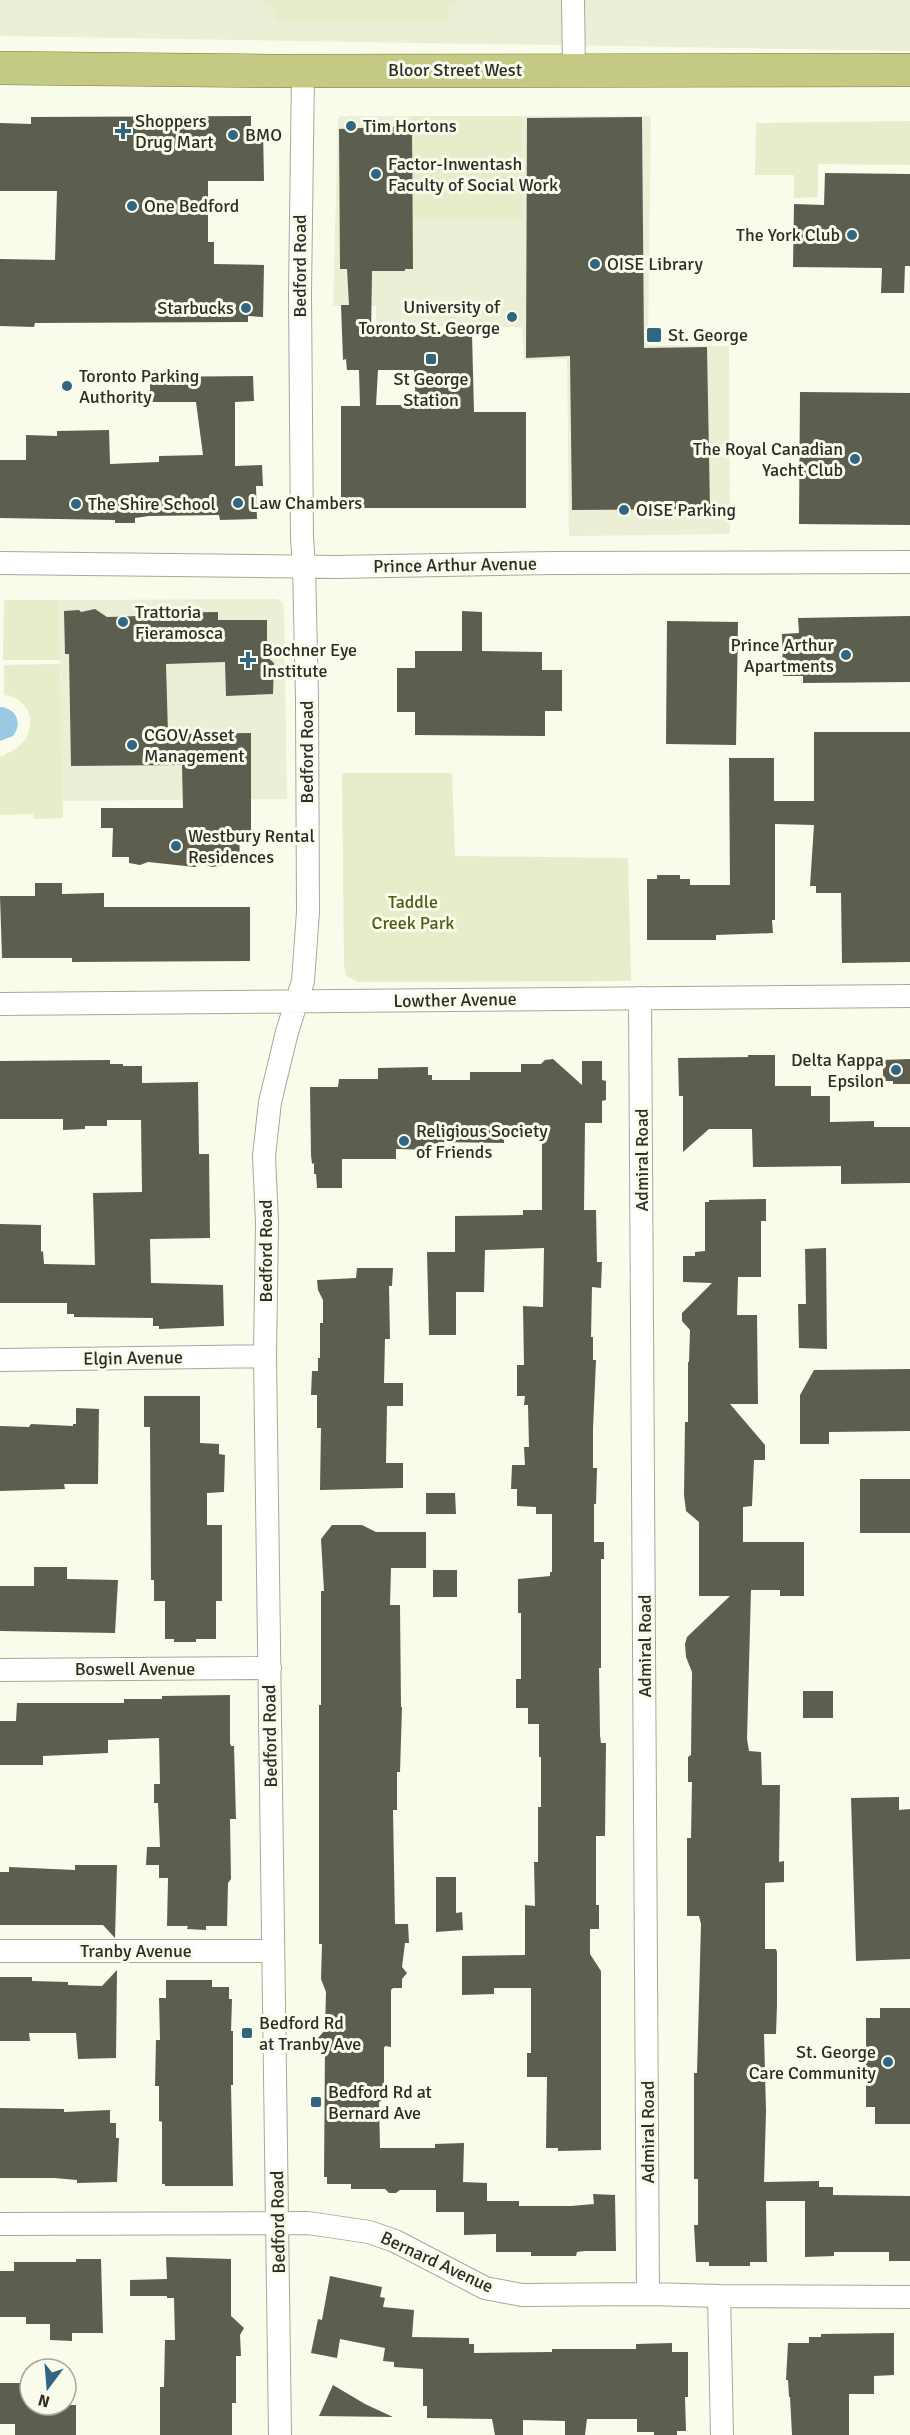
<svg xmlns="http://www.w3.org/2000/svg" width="910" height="2435" font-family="Signika,sans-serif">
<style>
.built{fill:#ebefd6}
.green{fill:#e7ecca}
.water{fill:#9ac7e2}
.building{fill:#5c5e4f;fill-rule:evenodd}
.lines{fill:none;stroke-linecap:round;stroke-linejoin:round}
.street-casing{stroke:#a6a998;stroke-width:24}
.primary-casing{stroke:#757c2e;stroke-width:34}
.street{stroke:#fff;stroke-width:22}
.primary{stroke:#c4ca83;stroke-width:33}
.poi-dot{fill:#316582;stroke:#f9fcea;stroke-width:2}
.labels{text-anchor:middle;stroke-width:6;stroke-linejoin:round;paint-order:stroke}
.street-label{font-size:18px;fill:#2c2d27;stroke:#f9fcea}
.poi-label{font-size:18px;fill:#2c2d27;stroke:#f9fcea;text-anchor:start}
.park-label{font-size:18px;fill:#535912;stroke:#f9fcea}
</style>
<rect width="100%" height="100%" fill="#f9fcea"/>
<path class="built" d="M0,0H910V51L0,36Z
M341,116H411L412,219L523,218L522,116H651L648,345L729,346L730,534L569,536L567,359L524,360L522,327H376V306H333L338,119Z
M277,599L283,603L284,607L287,799L63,801L59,600Z"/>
<path class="green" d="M259,0H461L449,7L448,22L276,21V11Z
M411,116H522L523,219H412Z
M910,121V165L818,164V197L794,198V175H755L756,123Z
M4,600H59L60,660H3Z
M60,664L63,818L34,819L33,814L0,815V756H5V754C38,744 40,700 4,695V665Z
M342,773H452L455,856L628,858L631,981L359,982L346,976L344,963Z"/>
<path class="water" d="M0,707C16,708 23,723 13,736L0,741Z"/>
<path class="building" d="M251,116V129H263L264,181H208V242H214V264L264,265L263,317L248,316V322L35,323L34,327L0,326V259L55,260L57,191H0V123L31,124V117Z
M642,117L644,348L707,347L710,509L572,510L570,356L526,358L527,118Z
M405,126V128H412L413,269H405V271H372L371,335L472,334L474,412H526V508H341V406H360L359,370H347L346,359L343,360L341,305H349L347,269H340L339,129ZM378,370H414L416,405H376Z
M825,173L910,174V266H905L904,293H881L882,268L793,267L794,204L824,205Z
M253,376L254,401L235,402V466L262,465L263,486H256L257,519L220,520L219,515L149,516L135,518V523H115V520L0,518V460H26V435L57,436V431L109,430L110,464L159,462V456L203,455L196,402H150V377Z
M800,392L910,393V525L799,524Z
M95,609L107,617L141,616V613L218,612V620H267V657L274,663L273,694L226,696L225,662L166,664L168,734L251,733V835L239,834L240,859H225V865L212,867L203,864L195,867L148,862L140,865L129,863V857H112L113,828H101V808H183L182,765L71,766L69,654H65L64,611L79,610L81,612Z
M462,611L482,612V651L542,652V670H562V711H545V736L415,735V712H397V668H415V651H462Z
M910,616V682L803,683V676H783L782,634L799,633L798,618Z
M667,621L738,622L736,745L666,744Z
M814,732H910V962L842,963L841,893H816V886H810L814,825L775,824V920H772L773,933L716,935V940H647V879H657V875H680V879H690V885H730L729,758H774V801H814Z
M35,883H62V894L104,893V907H250V961L72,962V958H2L0,896H35Z
M748,1055H775V1086H811V1096H830V1122L874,1121V1127H910V1183L841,1184V1166L753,1167L752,1129H709L683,1152V1096H679L678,1058L748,1057Z
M553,1059L582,1085V1061H602V1080L606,1081V1100L602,1101V1123H585L584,1210H596L597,1262H602L601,1288L592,1287L591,1337H593V1360H596L593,1429V1468H597L596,1504H594V1542H604V1559H601V1668H599L600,1735L601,1743H606L605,1836H596V1905H599V1929H590V1954L601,1971V2150L558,2151V2148H546L547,2077H527V2053H531V1988H494V1994L462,1995V1956L525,1955V1905L535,1906L534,1862H538V1807H541V1757H539V1724H528V1708H516V1679H521V1613H518V1579L550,1576V1572H552V1514H536V1507L517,1506V1489H511L512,1465H525L524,1447H529L528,1405H524L525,1396H517V1365H524L523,1306L543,1307L544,1248L485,1250L484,1292H456V1335H429L427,1252H455V1216L523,1215V1210H542V1125L504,1126V1143L438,1142V1150L396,1149V1159H342V1188H317L316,1174H314V1163L312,1164L311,1155L310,1087H338L339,1079H378V1068L428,1067V1075H432V1080H470V1072H521V1064H541L545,1060Z
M910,1059V1084H893V1081H883V1060Z
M110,1060V1064H123V1066H142V1083L198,1082L199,1154H209L210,1238L150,1239L151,1283L223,1285L224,1326L159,1329V1326H153V1318L74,1317V1314H67V1303H0V1224L41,1225V1252L43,1251L44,1264L95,1265L93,1193L142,1192L141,1120H107V1126H85V1129L63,1130V1119H0V1061Z
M766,1199V1221H761V1277H738L737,1315H757L758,1404H730L765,1445V1460H754L752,1506L743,1507V1542H804V1596H780V1590H751L747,1739L749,1751L761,1752L762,1785H780L779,1862L784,1861V1882L765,1883V1949H776L777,1952V2005L776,2034H764L766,2111L764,2182L819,2181V2187H833V2195L910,2196V2261H889V2252H834V2256L805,2257V2201H766L767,2262H750V2266H709V2262H696L694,2225H698V2179H694V2073H697L701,1924L699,1916H687V1838H691L692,1782H688V1757L691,1755L692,1672L686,1657L685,1644L687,1637L730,1596H699V1522L686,1511L684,1495L685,1422H688V1362H689L690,1330L682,1321V1313L712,1283L683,1282V1256H695V1252L705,1251V1202H709V1200Z
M826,1248L827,1349L799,1348L798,1304H806L805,1249Z
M357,1268H393L392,1286H389L390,1339H385L384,1383H403V1406H387L386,1463H403V1488L320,1490L321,1428H317V1395H311L312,1371H318V1358H320V1323H323V1300L318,1290L317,1280L356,1278Z
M910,1369V1431L829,1432V1444H800V1395L814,1370Z
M144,1396H200V1443L219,1444V1454L225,1455L224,1492L207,1493V1525H222V1601H216V1639H196V1642H174V1639H165V1601H154V1580H151L150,1427H144Z
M76,1408L99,1409L98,1484H64L65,1489L0,1491V1426L29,1427L31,1424L73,1426V1424H76Z
M860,1479H910V1533H860Z
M426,1493H455L456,1514H426Z
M332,1525H362L376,1532H426V1568H391L390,1605H400L401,1707H402L400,1772H397V1810H393L395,1924H408L409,1943H405L402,1967L407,1973L402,1979V1988H393L391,1990V2047L385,2046L384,2048V2100L379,2102L380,2148H435V2144L464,2143L463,2182L487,2183V2201H519V2206H571L594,2204L593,2194L615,2195L616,2251H585L577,2252L576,2256H531V2252H496V2234L464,2235V2212H436V2190H400L396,2193H389L385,2189H351V2184H327V2177H324L325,2044L318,2038L325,2030L326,1992L321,1979L322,1944H319V1705H321V1591H324L321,1539Z
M34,1567H67V1579L118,1580L115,1633L0,1631V1586H34Z
M433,1570H457V1597H433Z
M803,1691H833V1718H803Z
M230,1695V1743L231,1746H234L236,1819H230L231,1879L228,1883L227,1926H206V1930L187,1929L188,1926H167L168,1878H159V1865H146L147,1847H160L158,1803H154V1784H160L159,1738L108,1740V1753L43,1756V1765H0V1721H16L17,1703H124V1699H162V1696Z
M899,1797V1810L910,1809V1959L856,1961L851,1798Z
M75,1865H117L115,1938L103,1925H0V1872H9V1867L75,1870Z
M436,1877H456V1913L462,1912L463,1930L436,1932Z
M117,1970L116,2058L78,2059L76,2033H29L30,2041H0V1977H32V1981L68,1982V1985L102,1986Z
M166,1980H212V1987H229V1999H232L231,2031H233V2085H231L233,2186H165V2184H162V2122L159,2121V2086H155L156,2040H160L159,1998H166Z
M880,2008H910V2124H875V2107H866V2018H880Z
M0,2108L64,2109V2112L110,2110V2123H116V2138H119L117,2182L77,2183V2180L54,2178H0Z
M166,2257L231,2259V2316L244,2328L240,2335L241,2356H236V2403H232V2435H160V2387H164L165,2340H175L174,2298H167V2296H130V2280L167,2279Z
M76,2259H101L103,2333H72V2341L50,2340V2324H26V2317H0V2271H14V2262H76Z
M330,2276L382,2287L380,2297L385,2298L383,2307L414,2310L412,2337L469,2338V2344H474V2353L552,2352V2349H636V2344L672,2343V2352H688V2397H685L686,2431H677V2435H654V2432H637V2419H587L585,2435H565V2421L523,2420V2435H495L492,2419L427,2418V2406H423V2369L394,2367V2362L383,2361L385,2348L340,2339L337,2358L311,2353L318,2319L322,2320Z
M894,2333V2375L874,2376V2394H849V2435H792L790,2397H789L788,2380H786L788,2343H809V2337H821V2334Z
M0,2383H30V2405H76V2435H15V2424H0Z
M333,2385L365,2404L393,2417L319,2416Z"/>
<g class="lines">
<g class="street-casing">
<path id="street" d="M573,0L574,69
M0,563L336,567L553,563L910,562
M640,998L648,2294
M0,1004L910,996
M0,1360L265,1356
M0,1670L270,1668
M0,1951H273
M0,2224L308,2223L369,2232L395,2241L485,2288L522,2295L648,2294L719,2296L910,2297
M719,2296L722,2435
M280,2435L265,1356L267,1222L264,1156L270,1102L287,1032L303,981L308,912L307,699L304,566L302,538L300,294L303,71"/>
</g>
<g class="primary-casing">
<path id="primary" d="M0,68L271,71L910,70"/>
</g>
<use href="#street" class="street"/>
<use href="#primary" class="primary"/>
</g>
<g class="poi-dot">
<circle cx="351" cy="126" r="6"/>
<path d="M120 122h6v6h6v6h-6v6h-6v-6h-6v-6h6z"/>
<circle cx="233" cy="135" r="6"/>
<circle cx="376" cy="174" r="6"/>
<circle cx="132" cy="206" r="6"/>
<circle cx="852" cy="235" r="6"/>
<circle cx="595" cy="264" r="6"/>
<circle cx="246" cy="308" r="6"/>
<circle cx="512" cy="317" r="6"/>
<rect x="646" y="327" width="16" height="16" rx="3"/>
<rect x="425" y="353" width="12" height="12" rx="3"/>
<circle cx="67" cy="386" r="6"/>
<circle cx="855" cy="459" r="6"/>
<circle cx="238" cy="503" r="6"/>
<circle cx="76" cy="504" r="6"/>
<circle cx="624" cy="510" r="6"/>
<circle cx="123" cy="622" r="6"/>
<circle cx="846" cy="655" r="6"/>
<path d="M245 651h6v6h6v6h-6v6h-6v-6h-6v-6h6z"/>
<circle cx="132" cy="745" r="6"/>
<circle cx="176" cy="846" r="6"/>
<circle cx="896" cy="1070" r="6"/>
<circle cx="404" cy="1141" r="6"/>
<rect x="241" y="2027" width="12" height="12" rx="3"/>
<circle cx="888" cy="2062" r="6"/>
<rect x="310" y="2096" width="12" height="12" rx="3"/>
</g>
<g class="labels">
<g class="street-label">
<text x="455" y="76">Bloor Street West</text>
<text transform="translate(300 266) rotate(-90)" y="6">Bedford Road</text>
<text transform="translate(455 565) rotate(-1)" y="6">Prince Arthur Avenue</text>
<text transform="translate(307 752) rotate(-90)" y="6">Bedford Road</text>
<text transform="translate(455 1000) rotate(-1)" y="6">Lowther Avenue</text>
<text transform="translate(642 1160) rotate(-90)" y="6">Admiral Road</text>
<text transform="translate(266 1251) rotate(-90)" y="6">Bedford Road</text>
<text transform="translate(133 1358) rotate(-1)" y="6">Elgin Avenue</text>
<text transform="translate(645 1646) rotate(-90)" y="6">Admiral Road</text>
<text x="135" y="1675">Boswell Avenue</text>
<text transform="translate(270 1736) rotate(-91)" y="6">Bedford Road</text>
<text x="136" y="1957">Tranby Avenue</text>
<text transform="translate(648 2132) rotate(-90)" y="6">Admiral Road</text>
<text transform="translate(278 2222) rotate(-91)" y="6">Bedford Road</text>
<text transform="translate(437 2262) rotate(25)" y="6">Bernard Avenue</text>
</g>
<g class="poi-label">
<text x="135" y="127">Shoppers<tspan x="135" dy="21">Drug Mart</tspan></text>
<text x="363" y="132">Tim Hortons</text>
<text x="245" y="141">BMO</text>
<text x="388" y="170">Factor-Inwentash<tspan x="388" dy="21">Faculty of Social Work</tspan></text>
<text x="144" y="212">One Bedford</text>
<text x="840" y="241" text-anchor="end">The York Club</text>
<text x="607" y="270">OISE Library</text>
<text x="500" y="313" text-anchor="end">University of<tspan x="500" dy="21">Toronto St. George</tspan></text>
<text x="234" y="314" text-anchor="end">Starbucks</text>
<text x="668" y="341">St. George</text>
<text x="79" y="382">Toronto Parking<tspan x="79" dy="21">Authority</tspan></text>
<text x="431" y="385" text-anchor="middle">St George<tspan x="431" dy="21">Station</tspan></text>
<text x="843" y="455" text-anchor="end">The Royal Canadian<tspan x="843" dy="21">Yacht Club</tspan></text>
<text x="250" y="509">Law Chambers</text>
<text x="88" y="510">The Shire School</text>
<text x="636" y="516">OISE Parking</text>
<text x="135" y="618">Trattoria<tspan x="135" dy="21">Fieramosca</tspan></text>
<text x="834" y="651" text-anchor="end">Prince Arthur<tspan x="834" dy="21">Apartments</tspan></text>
<text x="262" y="656">Bochner Eye<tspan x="262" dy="21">Institute</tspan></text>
<text x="144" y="741">CGOV Asset<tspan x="144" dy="21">Management</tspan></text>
<text x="188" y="842">Westbury Rental<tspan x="188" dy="21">Residences</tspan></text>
<text x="884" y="1066" text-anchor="end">Delta Kappa<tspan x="884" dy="21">Epsilon</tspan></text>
<text x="416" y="1137">Religious Society<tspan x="416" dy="21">of Friends</tspan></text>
<text x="259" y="2029">Bedford Rd<tspan x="259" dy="21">at Tranby Ave</tspan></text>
<text x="876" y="2058" text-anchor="end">St. George<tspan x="876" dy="21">Care Community</tspan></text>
<text x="328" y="2098">Bedford Rd at<tspan x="328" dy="21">Bernard Ave</tspan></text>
</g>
<g class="park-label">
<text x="413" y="908">Taddle<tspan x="413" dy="21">Creek Park</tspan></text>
</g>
</g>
<g transform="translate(48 2387) rotate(196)"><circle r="28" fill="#f9fcea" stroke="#a7a99c" stroke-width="1.5"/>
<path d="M0-4.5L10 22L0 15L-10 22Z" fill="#316582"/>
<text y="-9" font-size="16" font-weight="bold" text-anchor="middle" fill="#2c2d27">N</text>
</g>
</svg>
